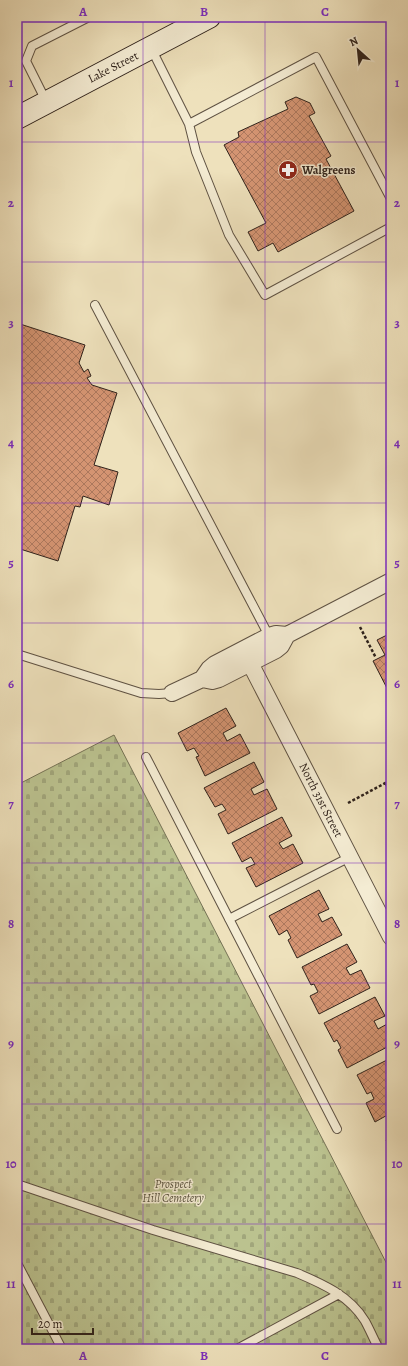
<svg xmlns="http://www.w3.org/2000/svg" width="408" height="1366" font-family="Alegreya,serif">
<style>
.cemetery{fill:url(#cemetery-stones);stroke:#757255}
.building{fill:url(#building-cross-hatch);stroke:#2f221b}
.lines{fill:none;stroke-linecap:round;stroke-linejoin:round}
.lane-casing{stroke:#5f5243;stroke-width:10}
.street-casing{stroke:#5f5243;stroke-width:18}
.secondary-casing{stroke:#2f221b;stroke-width:24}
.path{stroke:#2f221b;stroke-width:2.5;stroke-dasharray:3 2;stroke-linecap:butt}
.lane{stroke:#f4ecd3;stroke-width:8}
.street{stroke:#f4ecd3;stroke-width:16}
.secondary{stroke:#f4ecd3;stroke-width:22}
.grid{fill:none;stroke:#7b2cbf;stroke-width:1;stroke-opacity:0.55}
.labels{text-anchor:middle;stroke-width:3;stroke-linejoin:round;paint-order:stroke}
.street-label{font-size:12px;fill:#2f221b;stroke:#f4ecd3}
.poi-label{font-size:12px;font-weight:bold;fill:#2f221b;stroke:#f4ecd3;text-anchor:start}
.park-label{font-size:12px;font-style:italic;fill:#59523e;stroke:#f4ecd3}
.neatline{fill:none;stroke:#7b2cbf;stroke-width:1.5}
.grid-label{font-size:13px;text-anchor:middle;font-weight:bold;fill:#7b2cbf}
</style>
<defs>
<pattern id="cemetery-stones" width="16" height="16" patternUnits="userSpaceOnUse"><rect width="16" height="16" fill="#bbc28f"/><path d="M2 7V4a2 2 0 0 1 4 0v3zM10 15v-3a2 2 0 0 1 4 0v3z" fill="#a1a67b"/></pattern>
<pattern id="building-cross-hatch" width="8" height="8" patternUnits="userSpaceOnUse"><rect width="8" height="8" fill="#d49472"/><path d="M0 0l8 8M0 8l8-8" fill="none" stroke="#ac785d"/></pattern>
</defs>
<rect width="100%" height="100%" fill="#eee1bc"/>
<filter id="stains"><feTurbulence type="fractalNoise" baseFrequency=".005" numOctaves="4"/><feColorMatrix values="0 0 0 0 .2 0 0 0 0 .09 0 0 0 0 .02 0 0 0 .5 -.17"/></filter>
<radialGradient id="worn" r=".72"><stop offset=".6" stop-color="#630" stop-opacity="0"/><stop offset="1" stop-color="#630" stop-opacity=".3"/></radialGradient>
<path class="cemetery" d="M114,735L391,1272V1349H17V785Z"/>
<path class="building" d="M296,97L310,103L315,113L309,116L331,156L326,159L354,211L278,252L273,243L258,251L248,232L266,223L224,145L239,137L238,132L288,109L285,102Z
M17,323L85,345L79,363L84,372L88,369L91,376L87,378L92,385L117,393L94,465L118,472L109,505L83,496L80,507L75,506L58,561L17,548Z
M391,633V696L373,661L385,655L377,640Z
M226,708L236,726L223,733L227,741L240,734L250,753L205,776L196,757L199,756L194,748L187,751L178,733Z
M254,762L264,782L251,789L254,795L267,789L277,809L228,834L218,814L226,810L222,804L215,807L204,788Z
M282,817L292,836L279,843L283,849L293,844L303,863L256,887L246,868L255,864L251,857L242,862L232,843Z
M319,890L329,909L318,914L322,922L332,917L342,935L297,958L288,940L291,938L287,930L279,935L269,916Z
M347,944L357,962L346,968L350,975L361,970L370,988L319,1014L310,996L318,992L314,984L311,985L302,967Z
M375,997L385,1016L374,1021L378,1029L389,1023L391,1028V1045L347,1068L338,1050L341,1048L337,1040L334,1042L324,1023Z
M391,1058V1113L375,1122L366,1103L374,1099L371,1092L367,1094L357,1075Z
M391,1137V1150L386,1140Z"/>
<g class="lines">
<g class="lane-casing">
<path id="lane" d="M151,48L189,124L196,152L229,235L265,295L391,227
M46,101L26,61L32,46L89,17
M189,124L316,57L391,199
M95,305L269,636
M17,654L141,693L159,694L172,693
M146,757L337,1129
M229,919L350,857
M17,1184L153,1230L297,1273C323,1284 350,1296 365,1321C370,1330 374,1340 379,1349
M17,1263L62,1349
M237,1349L339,1294"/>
</g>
<g class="street-casing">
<path id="street" d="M250,663L391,937
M202,679L212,681L219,679L276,650L281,646L287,635L391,581
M172,693L202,679L209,669L215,664L269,636L276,634L287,635"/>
</g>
<g class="secondary-casing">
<path id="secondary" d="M17,118L209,17"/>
</g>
<path class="path" d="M360,627L376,658
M386,783L391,807
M348,803L391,780"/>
<use href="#lane" class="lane"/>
<use href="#street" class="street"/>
<use href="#secondary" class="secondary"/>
</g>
<path class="grid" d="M143,17V1349M265,17V1349M17,142H391M17,262H391M17,383H391M17,503H391M17,623H391M17,743H391M17,863H391M17,983H391M17,1104H391M17,1224H391"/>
<defs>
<g id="pharmacy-disc" transform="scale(1)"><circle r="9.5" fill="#8f2418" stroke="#f4ecd3"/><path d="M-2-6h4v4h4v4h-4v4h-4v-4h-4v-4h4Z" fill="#fff"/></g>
</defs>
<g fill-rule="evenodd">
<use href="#pharmacy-disc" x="288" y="170"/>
</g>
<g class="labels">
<g class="street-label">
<text transform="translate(113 67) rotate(-27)" y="4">Lake Street</text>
<text transform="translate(321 800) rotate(63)" y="4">North 31st Street</text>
</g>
<g class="poi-label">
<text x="302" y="174">Walgreens</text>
</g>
<g class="park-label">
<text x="173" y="1188">Prospect<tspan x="173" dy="14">Hill Cemetery</tspan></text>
</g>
</g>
<rect width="408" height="1366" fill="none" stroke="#eee1bc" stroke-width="44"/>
<g transform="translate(358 50) rotate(333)" stroke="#f4ecd3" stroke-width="3" paint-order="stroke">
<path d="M0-3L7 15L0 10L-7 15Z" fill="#2f221b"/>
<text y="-6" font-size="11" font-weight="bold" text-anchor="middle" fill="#2f221b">N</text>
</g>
<path d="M32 1328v6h61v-6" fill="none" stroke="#2f221b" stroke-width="2"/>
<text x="38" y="1328" font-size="12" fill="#2f221b" stroke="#f4ecd3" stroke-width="3" paint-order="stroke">20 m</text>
<rect x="22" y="22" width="364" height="1322" class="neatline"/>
<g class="grid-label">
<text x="83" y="16">A</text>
<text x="204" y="16">B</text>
<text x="325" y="16">C</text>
<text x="11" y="87">1</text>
<text x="397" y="87">1</text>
<text x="11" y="207">2</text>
<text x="397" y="207">2</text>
<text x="11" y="327">3</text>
<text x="397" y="327">3</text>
<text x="11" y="447">4</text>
<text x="397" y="447">4</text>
<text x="11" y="567">5</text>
<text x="397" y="567">5</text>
<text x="11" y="688">6</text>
<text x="397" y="688">6</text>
<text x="11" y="808">7</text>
<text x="397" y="808">7</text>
<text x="11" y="928">8</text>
<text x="397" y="928">8</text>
<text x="11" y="1048">9</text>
<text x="397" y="1048">9</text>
<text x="11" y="1168">10</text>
<text x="397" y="1168">10</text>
<text x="11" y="1288">11</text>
<text x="397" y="1288">11</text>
<text x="83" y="1360">A</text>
<text x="204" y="1360">B</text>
<text x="325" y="1360">C</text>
</g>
<rect width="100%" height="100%" filter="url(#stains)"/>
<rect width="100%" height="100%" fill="url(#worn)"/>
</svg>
